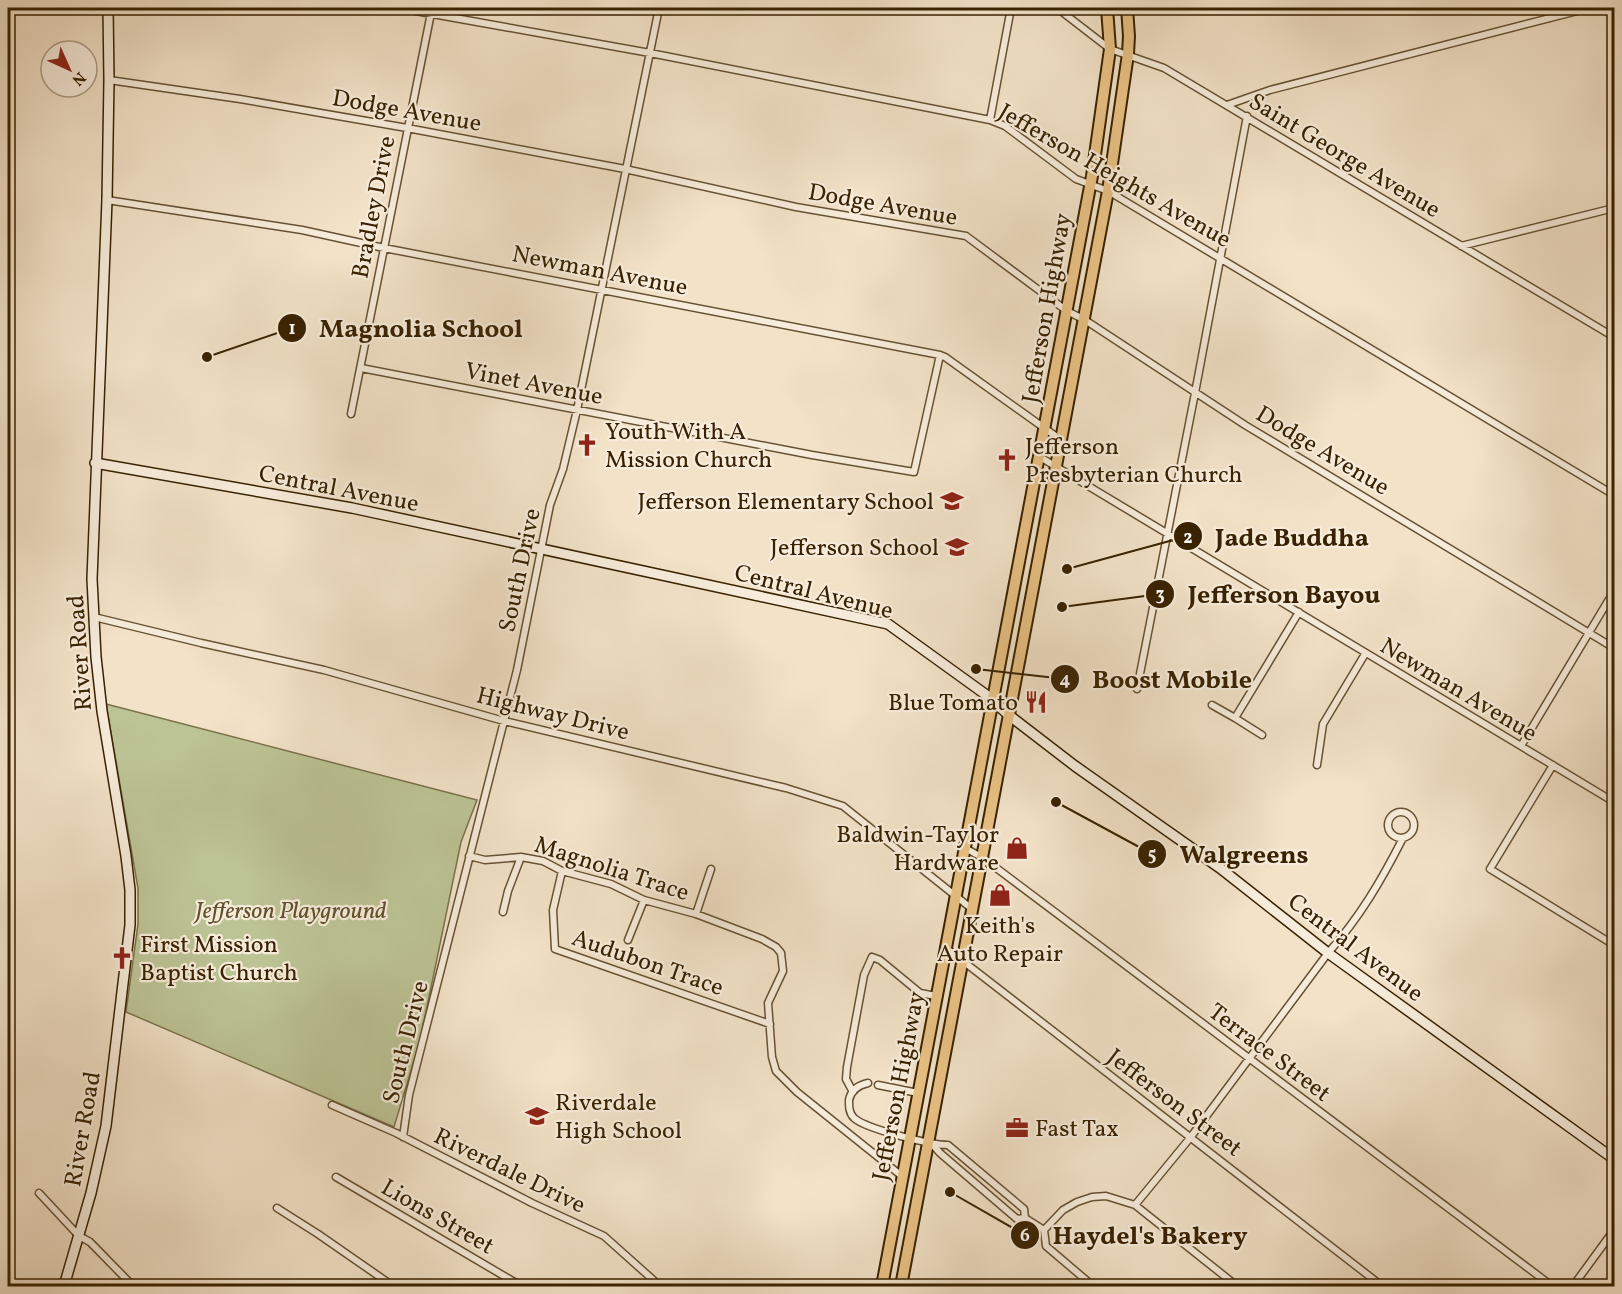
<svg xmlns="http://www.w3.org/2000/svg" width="1622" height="1294" font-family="Vollkorn,serif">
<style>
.green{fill:#bcc395;stroke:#7a724b;stroke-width:1.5}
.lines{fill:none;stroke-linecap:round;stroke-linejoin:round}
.street-casing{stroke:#665233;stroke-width:9}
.secondary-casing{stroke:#382201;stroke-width:12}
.primary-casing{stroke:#382201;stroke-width:14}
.street{stroke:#f7ecdb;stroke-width:6}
.secondary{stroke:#f7ecdb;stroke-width:9}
.primary{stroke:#e9c184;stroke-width:10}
.labels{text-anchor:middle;stroke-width:4.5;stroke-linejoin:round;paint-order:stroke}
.street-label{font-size:24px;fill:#382201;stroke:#f7ecdb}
.poi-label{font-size:24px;fill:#382201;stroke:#f7ecdb;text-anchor:start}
.park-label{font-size:24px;font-style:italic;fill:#60522d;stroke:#f7ecdb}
.leader{fill:none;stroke:#382201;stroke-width:2}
.callout-dot{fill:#382201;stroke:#f7ecdb;stroke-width:2}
.mark-label{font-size:18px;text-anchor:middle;font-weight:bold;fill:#fff}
.callout-label{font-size:26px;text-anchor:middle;font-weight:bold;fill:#382201;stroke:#f7ecdb;stroke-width:4.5;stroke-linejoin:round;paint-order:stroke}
</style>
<rect width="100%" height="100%" fill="#f2e2c8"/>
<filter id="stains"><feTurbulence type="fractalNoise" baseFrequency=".00333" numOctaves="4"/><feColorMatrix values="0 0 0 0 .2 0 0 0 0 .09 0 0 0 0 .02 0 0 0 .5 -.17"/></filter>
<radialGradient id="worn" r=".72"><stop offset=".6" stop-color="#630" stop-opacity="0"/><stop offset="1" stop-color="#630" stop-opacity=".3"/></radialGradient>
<path class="green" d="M106,704L477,800L461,842L420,1041L394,1127L126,1012L138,924V888Z"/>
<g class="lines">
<g class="street-casing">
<path id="street" d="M399,8L650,53L990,120L1005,126L1076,179L1108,191L1614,495
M1057,8L1110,49L1164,68L1614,337
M109,80L240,99L407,128L625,169L796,207L966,236L1067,311L1085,320L1245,425L1614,648
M1227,105L1270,90L1589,8
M990,120L1011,8
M107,200L302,230L384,248L940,355L945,357L1061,440
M1461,246L1614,208
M361,368L812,455L914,472L940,355
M351,414L432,8
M1040,457C1231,572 1423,687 1614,802
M94,617L201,643L324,670L504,721L786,788L843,806L972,909
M1137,689L1195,393L1247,116
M1212,705L1235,718
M1262,735L1235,718L1299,612
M1521,746L1614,591
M1317,765L1323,724L1365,654
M1553,765L1490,869L1614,945
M1388 825a13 13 0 1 1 26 0a13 13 0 1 1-26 0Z
M965,848L983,858L1552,1286
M469,856L485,860L521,857L543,861L562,871L611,884L644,900L696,914L711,869
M562,871L553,910L555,949L770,1024
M503,912L508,891L521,857
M696,914L762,939L776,947L781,953L783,971L768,1003L772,1057L776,1071L797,1092L903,1177
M628,940L644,900
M946,948L1382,1286
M868,1083C859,1085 851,1090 849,1100C849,1107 849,1113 854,1118C866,1129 931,1145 948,1145L1024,1209L1025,1218L1017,1219L940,1153L933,1145
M878,1085L918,1093
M853,1092L846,1079L847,1067L864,975L872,957L880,960L920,993L936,996
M332,1105L396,1133L532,1203L604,1236L660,1286
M403,1137L409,1095L517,670L550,505L563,469L577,410L659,8
M336,1177L521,1286
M39,1193L79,1236L90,1242L133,1286
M1135,1205L1190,1138L1328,953C1360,917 1381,881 1403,838
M277,1208L318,1234L393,1286
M1025,1218L1044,1230L1046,1246L1093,1286
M1044,1230L1063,1210L1077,1202L1092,1197L1106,1196L1135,1205L1237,1286
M1573,1286L1614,1230"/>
</g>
<g class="secondary-casing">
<path id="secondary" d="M95,463L352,508L888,624L985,694L1010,716L1075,766L1220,868L1328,953L1614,1159
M64,1286L91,1193L106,1126L130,925V890L126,856L102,711L96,657L92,579L107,200L109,80L108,8"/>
</g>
<g class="primary-casing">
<path id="primary" d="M882,1286L1092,176L1110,49L1107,8
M901,1286L1108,191L1128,54L1129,36L1127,8"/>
</g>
<use href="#street" class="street"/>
<use href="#secondary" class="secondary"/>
<use href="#primary" class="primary"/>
</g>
<defs>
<g id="church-bare" transform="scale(1.8)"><path d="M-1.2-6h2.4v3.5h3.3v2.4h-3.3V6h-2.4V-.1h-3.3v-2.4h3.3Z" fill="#8f2418" stroke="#f7ecdb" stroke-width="2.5" paint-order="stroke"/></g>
<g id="school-bare" transform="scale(1.8)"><path d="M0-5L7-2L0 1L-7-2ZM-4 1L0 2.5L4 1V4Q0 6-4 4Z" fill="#8f2418" stroke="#f7ecdb" stroke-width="2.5" paint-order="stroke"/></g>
<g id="restaurant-bare" transform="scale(1.8)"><path d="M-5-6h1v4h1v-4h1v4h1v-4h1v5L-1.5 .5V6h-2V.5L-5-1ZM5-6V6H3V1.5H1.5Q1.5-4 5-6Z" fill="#8f2418" stroke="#f7ecdb" stroke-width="2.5" paint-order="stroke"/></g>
<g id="shop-bare" transform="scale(1.8)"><path d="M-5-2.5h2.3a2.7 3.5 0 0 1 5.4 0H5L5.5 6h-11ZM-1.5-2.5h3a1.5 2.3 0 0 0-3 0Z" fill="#8f2418" stroke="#f7ecdb" stroke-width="2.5" paint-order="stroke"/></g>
<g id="office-bare" transform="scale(1.8)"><path d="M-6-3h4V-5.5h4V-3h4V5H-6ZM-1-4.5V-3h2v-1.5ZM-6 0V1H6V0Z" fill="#8f2418" stroke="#f7ecdb" stroke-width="2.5" paint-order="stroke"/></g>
</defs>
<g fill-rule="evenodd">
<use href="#church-bare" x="587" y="445"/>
<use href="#church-bare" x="1007" y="460"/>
<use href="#school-bare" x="952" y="501"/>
<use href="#school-bare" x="957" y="547"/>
<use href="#restaurant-bare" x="1036" y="702"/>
<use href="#shop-bare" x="1017" y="848"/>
<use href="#shop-bare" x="1000" y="895"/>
<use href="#church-bare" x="122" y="958"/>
<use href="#school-bare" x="537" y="1116"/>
<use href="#office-bare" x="1017" y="1128"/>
</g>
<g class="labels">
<g class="street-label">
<text transform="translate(407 110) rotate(10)" y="8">Dodge Avenue</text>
<text transform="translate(1345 155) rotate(31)" y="8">Saint George Avenue</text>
<text transform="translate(1115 175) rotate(30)" y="8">Jefferson Heights Avenue</text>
<text transform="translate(883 204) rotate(10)" y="8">Dodge Avenue</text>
<text transform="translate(373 207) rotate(-79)" y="8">Bradley Drive</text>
<text transform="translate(600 270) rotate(11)" y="8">Newman Avenue</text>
<text transform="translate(1046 308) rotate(-80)" y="8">Jefferson Highway</text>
<text transform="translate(534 383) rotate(11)" y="8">Vinet Avenue</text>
<text transform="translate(1323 450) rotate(31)" y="8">Dodge Avenue</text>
<text transform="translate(339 488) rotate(11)" y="8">Central Avenue</text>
<text transform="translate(519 570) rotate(-78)" y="8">South Drive</text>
<text transform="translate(814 591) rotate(14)" y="8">Central Avenue</text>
<text transform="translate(79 653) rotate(-94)" y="8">River Road</text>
<text transform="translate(1459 689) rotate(31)" y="8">Newman Avenue</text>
<text transform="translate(553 713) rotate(14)" y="8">Highway Drive</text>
<text transform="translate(612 868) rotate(18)" y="8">Magnolia Trace</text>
<text transform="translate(1356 947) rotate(37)" y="8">Central Avenue</text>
<text transform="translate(648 962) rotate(19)" y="8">Audubon Trace</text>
<text transform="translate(405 1042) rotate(-76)" y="8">South Drive</text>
<text transform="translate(1270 1052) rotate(37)" y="8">Terrace Street</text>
<text transform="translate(898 1086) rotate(-79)" y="8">Jefferson Highway</text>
<text transform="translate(1175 1102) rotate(37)" y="8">Jefferson Street</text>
<text transform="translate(82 1129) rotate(-80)" y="8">River Road</text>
<text transform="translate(510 1170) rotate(26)" y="8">Riverdale Drive</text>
<text transform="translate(438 1216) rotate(30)" y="8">Lions Street</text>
</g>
<g class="poi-label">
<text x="605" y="439">Youth With A<tspan x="605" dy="28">Mission Church</tspan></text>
<text x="1025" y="454">Jefferson<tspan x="1025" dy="28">Presbyterian Church</tspan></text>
<text x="934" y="509" text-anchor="end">Jefferson Elementary School</text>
<text x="939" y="555" text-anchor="end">Jefferson School</text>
<text x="1018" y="710" text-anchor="end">Blue Tomato</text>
<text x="999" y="842" text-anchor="end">Baldwin-Taylor<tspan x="999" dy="28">Hardware</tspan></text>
<text x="1000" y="933" text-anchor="middle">Keith's<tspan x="1000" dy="28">Auto Repair</tspan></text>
<text x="140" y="952">First Mission<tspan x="140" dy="28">Baptist Church</tspan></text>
<text x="555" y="1110">Riverdale<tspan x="555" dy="28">High School</tspan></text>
<text x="1035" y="1136">Fast Tax</text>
</g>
<g class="park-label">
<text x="291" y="918">Jefferson Playground</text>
</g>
</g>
<path class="leader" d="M207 357L292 328M1067 569L1188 536M1062 607L1160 594M976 669L1065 679M1056 802L1152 854M950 1192L1025 1235"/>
<g class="callout-dot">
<circle cx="207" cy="357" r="6"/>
<circle cx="1067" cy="569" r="6"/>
<circle cx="1062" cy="607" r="6"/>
<circle cx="976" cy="669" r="6"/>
<circle cx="1056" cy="802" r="6"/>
<circle cx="950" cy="1192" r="6"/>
<circle cx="292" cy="328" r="15"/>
<circle cx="1188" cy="536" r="15"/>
<circle cx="1160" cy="594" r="15"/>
<circle cx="1065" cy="679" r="15"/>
<circle cx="1152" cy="854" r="15"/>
<circle cx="1025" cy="1235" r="15"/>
</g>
<g class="mark-label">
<text x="292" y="334">1</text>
<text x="1188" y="543">2</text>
<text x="1160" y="600">3</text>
<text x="1065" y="685">4</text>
<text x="1152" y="860">5</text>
<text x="1025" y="1241">6</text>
</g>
<g class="callout-label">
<text x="421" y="337">Magnolia School</text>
<text x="1292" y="546">Jade Buddha</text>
<text x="1284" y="603">Jefferson Bayou</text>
<text x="1172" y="688">Boost Mobile</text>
<text x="1244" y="863">Walgreens</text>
<text x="1150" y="1244">Haydel's Bakery</text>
</g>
<rect width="1622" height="1294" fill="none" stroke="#f2e2c8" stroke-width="30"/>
<rect x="9" y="9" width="1604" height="1276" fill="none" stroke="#382201" stroke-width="3"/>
<rect x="15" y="15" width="1592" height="1264" fill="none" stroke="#382201" stroke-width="1.5"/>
<g transform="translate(69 69) rotate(135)"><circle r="28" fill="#f7ecdb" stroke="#ab9b84" stroke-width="1.5"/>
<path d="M0-4.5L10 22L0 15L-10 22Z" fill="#8f2418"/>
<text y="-9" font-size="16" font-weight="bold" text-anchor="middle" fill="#382201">N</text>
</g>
<rect width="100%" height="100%" filter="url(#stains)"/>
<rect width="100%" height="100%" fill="url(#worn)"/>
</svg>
